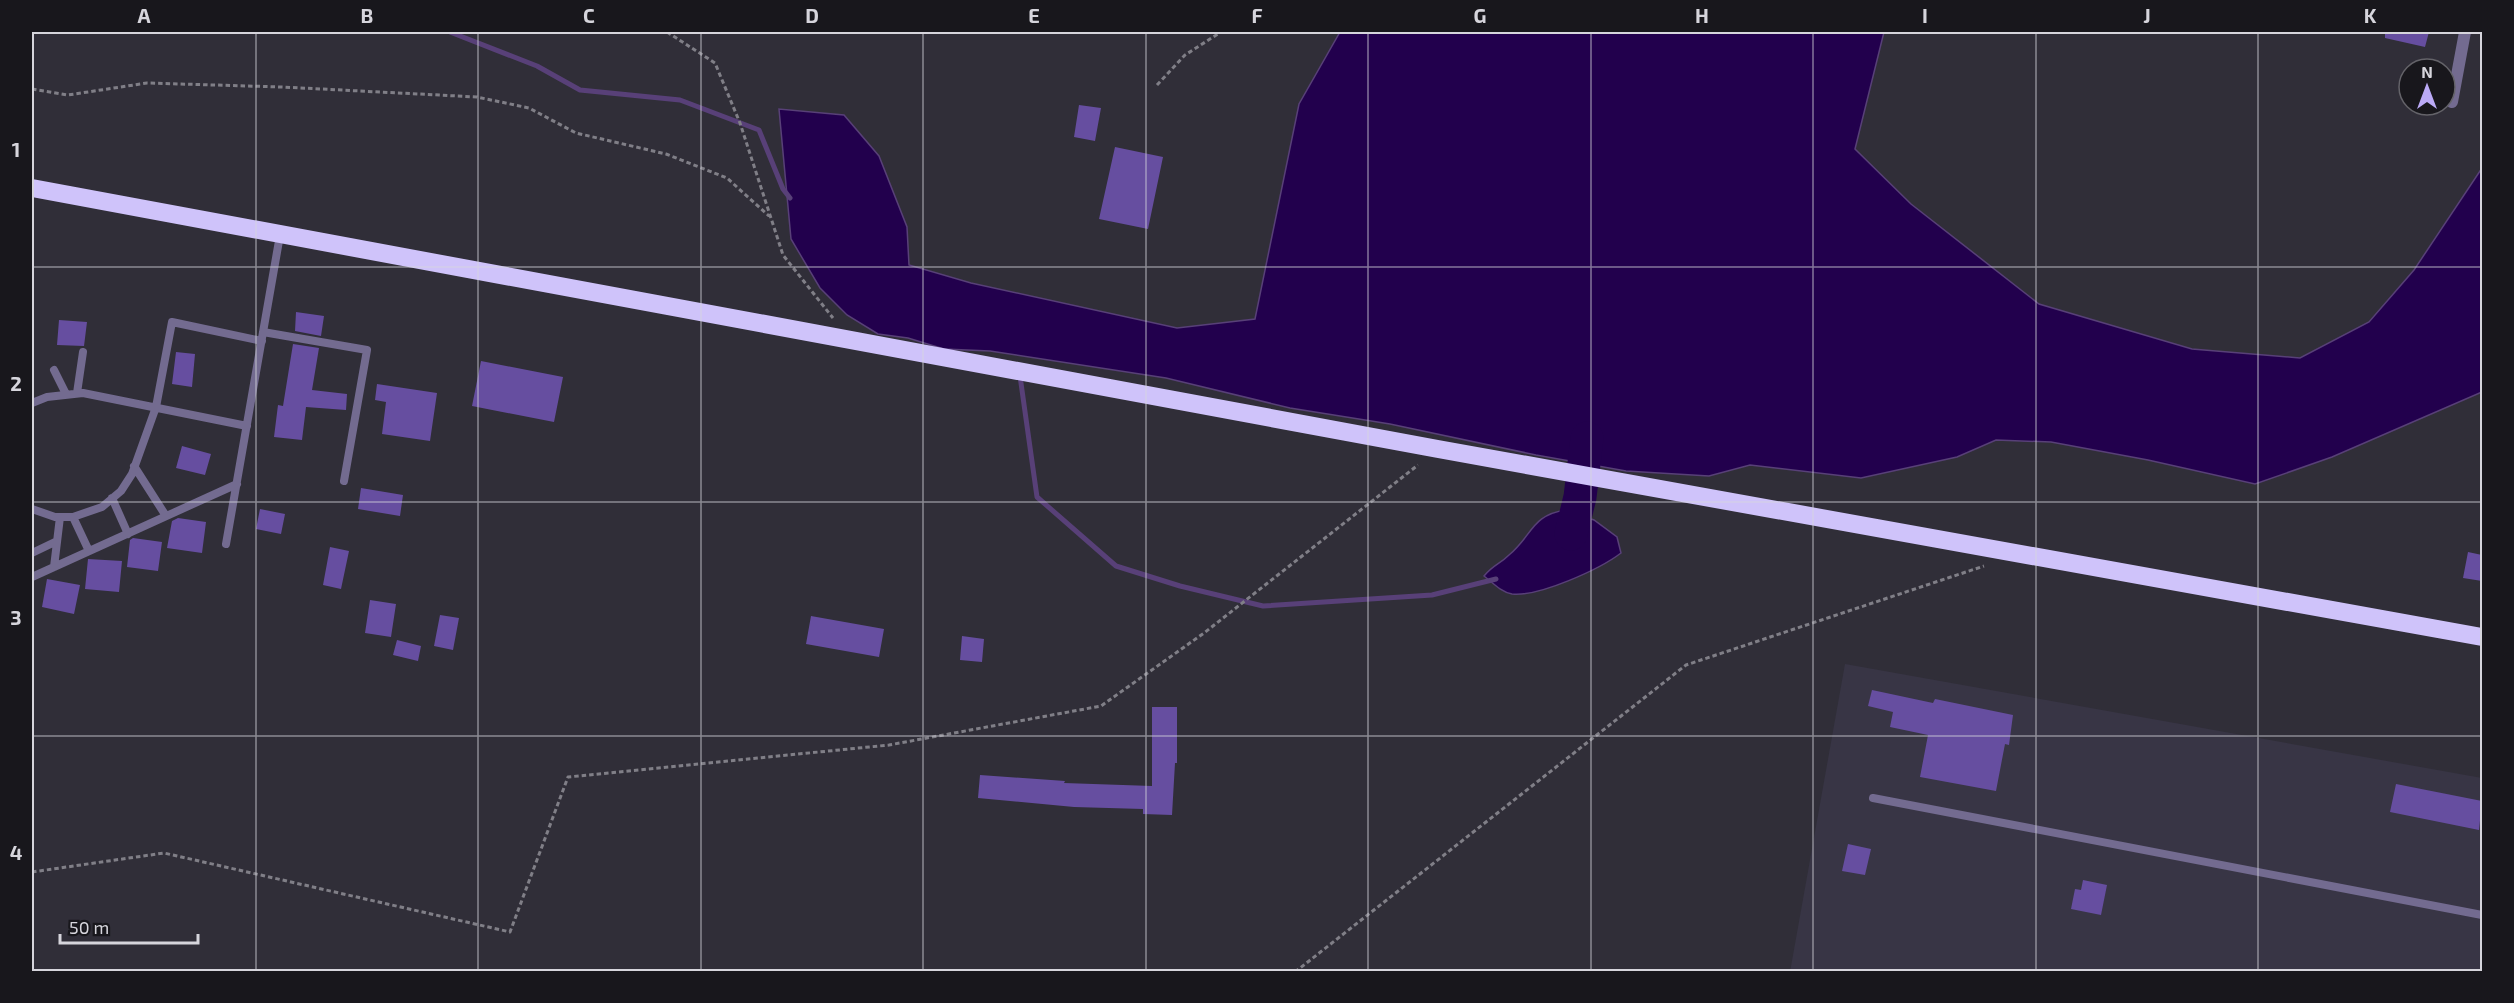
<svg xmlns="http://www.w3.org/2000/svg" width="2514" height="1003" font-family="'Exo 2',sans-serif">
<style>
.built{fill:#383545}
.water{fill:#22004d;stroke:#584078;stroke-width:1.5}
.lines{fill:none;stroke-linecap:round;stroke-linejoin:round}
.stream{stroke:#584078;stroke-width:5}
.river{stroke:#22004d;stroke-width:33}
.building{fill:#664ea0}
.path{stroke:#807f87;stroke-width:3;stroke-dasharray:4.5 3;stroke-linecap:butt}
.lane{stroke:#736b90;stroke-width:8}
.street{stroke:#736b90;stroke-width:12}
.highway{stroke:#cfc3fa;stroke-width:18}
.grid{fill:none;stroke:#d6d5dc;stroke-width:1.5;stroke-opacity:0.55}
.neatline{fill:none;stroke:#d6d5dc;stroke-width:2}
.grid-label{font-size:20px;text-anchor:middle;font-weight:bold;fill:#d6d5dc}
</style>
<rect width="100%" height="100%" fill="#302e38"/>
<path class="built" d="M1845,664L2482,778V971L1790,972Z"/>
<path class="water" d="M1340,32H1884L1855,149L1911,204L2039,304L2192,349L2300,358L2369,322L2414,270L2482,168V392L2332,457L2255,484L2148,460L2051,442L1996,440L1957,457L1861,478L1750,465L1709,476L1626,471L1536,455L1390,424L1290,408L1166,378L990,351L944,349L908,338L878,334L847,315L820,288L791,239L779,109L844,115L879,156L907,227L909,265L971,283L1177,328L1255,319L1299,104Z
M1566,510L1594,520L1617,537L1621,553C1600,569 1539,597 1512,594C1501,592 1493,583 1484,576C1493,565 1500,564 1509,555C1533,535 1531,515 1566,510Z"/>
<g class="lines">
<path class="stream" d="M450,32L537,66L580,90L680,100L759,130L783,189L790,198
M1020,376L1037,497L1116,566L1180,586L1263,606L1432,595L1496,579"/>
<path class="river" d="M1571,534L1580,497L1587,438"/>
</g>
<path class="building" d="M2385,32H2429L2425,47L2385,38Z
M1079,105L1101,108L1095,141L1074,137Z
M1115,147L1163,157L1148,229L1099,219Z
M296,312L324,316L321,336L295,331Z
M59,320L87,322L84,346L57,345Z
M293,344L319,348L312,390L347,394L346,410L306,407L302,440L274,437L278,405L283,406Z
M176,352L195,354L192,387L172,384Z
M481,361L563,377L554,422L472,406Z
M377,384L437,393L430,441L382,434L386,402L375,400Z
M182,446L211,454L205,475L176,468Z
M361,488L403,495L400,516L358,509Z
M260,509L285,514L281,534L256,529Z
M178,518L206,522L202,553L167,548L172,521Z
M133,538L162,542L158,571L127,567L130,540Z
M330,547L349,551L341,589L323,585Z
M2468,552L2482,555V581L2463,578Z
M88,559L122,561L119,592L85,589Z
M47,579L80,585L74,614L42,607Z
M370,600L396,604L391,637L365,633Z
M440,615L459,618L453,650L434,646Z
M811,616L884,629L879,657L806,644Z
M962,636L984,639L982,662L960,660Z
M397,640L421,646L418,661L393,655Z
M1872,690L1933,703L1935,699L2013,715L2009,745L2005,744L1996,791L1920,777L1928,735L1890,727L1893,712L1868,706Z
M1152,707H1177V763H1175L1172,815L1143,814V809L1074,807L978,798L980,775L1065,781L1064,783L1152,786Z
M2396,784L2482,801L2479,830L2390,812Z
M1848,844L1871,849L1865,875L1842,871Z
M2083,880L2107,885L2101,915L2071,909L2075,889L2081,890Z"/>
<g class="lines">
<path class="path" d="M667,32L715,63L740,123L783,255L833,318
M1157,85L1185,55L1221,32
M32,89L68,95L147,83L282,87L477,97L529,108L576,133L666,154L727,178L769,216
M32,872L164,853L510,932L568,777L889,745L1101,706L1204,633L1418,465
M1295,972L1686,665L1984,566"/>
<path class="lane" d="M263,332L367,350L344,481
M54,370L66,394
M77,393L83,352
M32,403L47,397L83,393L247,426
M134,466L166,516
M112,498L128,534
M32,509L55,517H73L102,507L121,491L132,474L156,407L172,322L262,341
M73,517L89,551
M226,544L280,235
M32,553L57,541
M54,567L60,517
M32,577L237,484
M1873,798L2482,915"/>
<path class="street" d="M2452,102L2465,32"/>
<path class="highway" d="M32,188L1438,449L2482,637"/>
</g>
<path class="grid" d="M256,32V972M478,32V972M701,32V972M923,32V972M1146,32V972M1368,32V972M1591,32V972M1813,32V972M2036,32V972M2258,32V972M32,267H2482M32,502H2482M32,736H2482"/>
<rect width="2514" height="1003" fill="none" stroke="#18171c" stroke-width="66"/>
<g transform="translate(2427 87)"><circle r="28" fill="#18171c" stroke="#646369" stroke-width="1.5"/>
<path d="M0-4.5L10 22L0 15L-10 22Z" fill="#bbaaf6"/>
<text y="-9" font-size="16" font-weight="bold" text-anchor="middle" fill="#d6d5dc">N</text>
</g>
<path d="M60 934v9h138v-9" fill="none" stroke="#d6d5dc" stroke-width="3"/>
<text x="69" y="934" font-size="18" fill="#d6d5dc" stroke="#18171c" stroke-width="4.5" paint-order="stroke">50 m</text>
<rect x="33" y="33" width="2448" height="937" class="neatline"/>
<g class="grid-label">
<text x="144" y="23">A</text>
<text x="367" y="23">B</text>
<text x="589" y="23">C</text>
<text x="812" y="23">D</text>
<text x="1034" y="23">E</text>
<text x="1257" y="23">F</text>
<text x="1480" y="23">G</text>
<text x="1702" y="23">H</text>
<text x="1925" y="23">I</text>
<text x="2147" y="23">J</text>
<text x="2370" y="23">K</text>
<text x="16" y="157">1</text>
<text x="16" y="391">2</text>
<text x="16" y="625">3</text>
<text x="16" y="860">4</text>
</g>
</svg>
